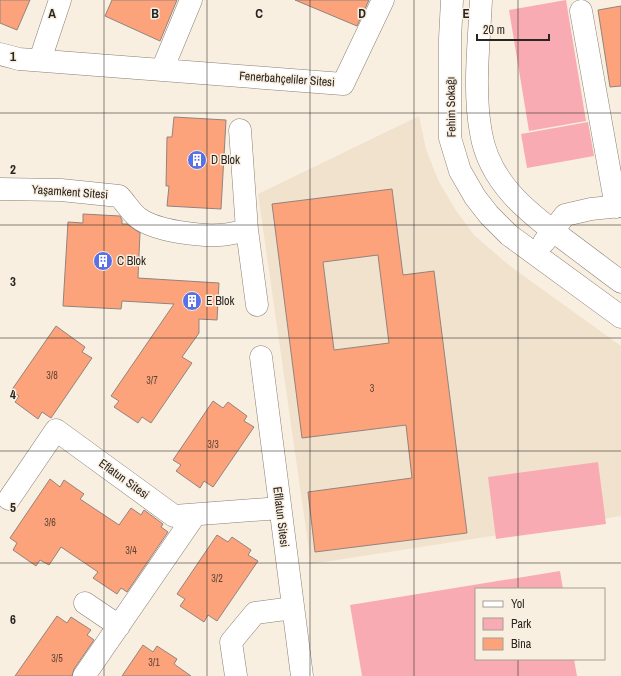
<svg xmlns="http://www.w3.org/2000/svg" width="621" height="676" font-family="'Archivo Narrow',sans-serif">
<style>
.built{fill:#f0e2cd}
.green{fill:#f9abb4}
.building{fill:#fda37b;stroke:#93837d;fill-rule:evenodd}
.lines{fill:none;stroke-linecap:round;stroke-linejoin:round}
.minor-casing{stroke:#887f73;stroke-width:23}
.minor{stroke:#fff;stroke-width:22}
.grid{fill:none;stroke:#292520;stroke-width:1;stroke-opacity:0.55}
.labels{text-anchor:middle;stroke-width:3;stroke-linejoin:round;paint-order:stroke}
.number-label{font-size:10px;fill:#5e4437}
.street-label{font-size:12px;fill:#292520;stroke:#f9efe1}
.poi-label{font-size:12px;fill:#292520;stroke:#f9efe1;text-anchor:start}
.grid-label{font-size:13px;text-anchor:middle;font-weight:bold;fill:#292520;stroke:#f9efe1;stroke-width:3;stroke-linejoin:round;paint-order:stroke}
</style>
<rect width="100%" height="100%" fill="#f9efe1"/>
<path class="built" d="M419,116L426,149L438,180L455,209L474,235L510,266L621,346V516L311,564L258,194Z"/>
<path class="green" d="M566,0L586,121L529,131L509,10Z
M588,122L594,156L527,168L521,134Z
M598,462L606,524L496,539L488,477Z
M560,571L563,589H476V659H574L577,676H362L350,605Z"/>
<path class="building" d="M0,0H30L17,30L0,23Z
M112,0H177L160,41L105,16Z
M295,0H369L357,26Z
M621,6V86L610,87L598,10Z
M174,117L226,120L221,209L167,206L169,186H166L167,137H172Z
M392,189L403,275L434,271L467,533L315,552L308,492L412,478L406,425L302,438L272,204ZM378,255L389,343L334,350L323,262Z
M83,214L120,216L122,220V224H127L140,233L138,278L219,283L217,320L199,319V333L182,357L192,363L151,423L142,417L138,423L114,407L119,401L111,396L174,304L122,301L121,309L63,306L68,222L83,223Z
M56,326L85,347L82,352L92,358L51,418L42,412L38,419L15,402L19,396L11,391Z
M213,401L223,408L228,402L247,416L244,421L254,427L213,487L204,481L200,488L176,471L181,465L173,460Z
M50,479L60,487L64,480L84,494L80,499L119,525L131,508L141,515L144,510L163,524L161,527L168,532L127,592L121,588L117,594L93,578L98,572L61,547L49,565L40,560L36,566L13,550L17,543L10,538Z
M217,535L228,542L232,537L251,550L248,555L258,561L217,621L208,615L204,622L180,606L185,599L177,594Z
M57,616L67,623L71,617L91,630L87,635L94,640L74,669L72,676H15Z
M143,645L153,652L157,646L177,659L174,664L191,676H122Z"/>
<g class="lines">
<g class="minor-casing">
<path id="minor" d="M452,0L450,39V138L460,171L475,197L489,215L509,235L621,317
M481,0C479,44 473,90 481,133C489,182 527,212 565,240C584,254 602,268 621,282
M581,11L616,207
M0,54L19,59L343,84L383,0
M40,60L60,0
M162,70L191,0
M240,130L247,230
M0,189L61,190L119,196C126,203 132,214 140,219C157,231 199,236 219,235C228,235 238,232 247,230L257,305
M544,242L565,215L591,209L621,206
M261,357L302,676
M9,499L56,430L174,516L280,508
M85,603L119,626
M84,676L195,515
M236,676L231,642L255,613L293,608"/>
</g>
<use href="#minor" class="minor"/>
</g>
<path class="grid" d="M104,0V676M207,0V676M310,0V676M414,0V676M518,0V589M0,113H621M0,225H621M0,338H621M0,451H621M0,563H621M518,659V676"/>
<defs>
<g id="building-disc" transform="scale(1)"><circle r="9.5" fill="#5970e7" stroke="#f9efe1"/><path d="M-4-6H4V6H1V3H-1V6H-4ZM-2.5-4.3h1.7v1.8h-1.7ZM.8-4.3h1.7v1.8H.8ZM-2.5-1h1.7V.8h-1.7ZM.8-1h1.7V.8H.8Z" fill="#fff"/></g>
</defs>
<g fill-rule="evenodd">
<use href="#building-disc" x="197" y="160"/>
<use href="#building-disc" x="103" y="261"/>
<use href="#building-disc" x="192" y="301"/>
</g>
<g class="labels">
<g class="number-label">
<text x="52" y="379">3/8</text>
<text x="152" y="384">3/7</text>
<text x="372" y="392">3</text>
<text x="213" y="448">3/3</text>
<text x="50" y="526">3/6</text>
<text x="131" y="554">3/4</text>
<text x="217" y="582">3/2</text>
<text x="57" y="662">3/5</text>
<text x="154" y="666">3/1</text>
</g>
<g class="street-label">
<text transform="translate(287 79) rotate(4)" y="4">Fenerbahçeliler Sitesi</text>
<text transform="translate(451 107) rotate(-91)" y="4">Fehim Sokağı</text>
<text transform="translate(70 192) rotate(4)" y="4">Yaşamkent Sitesi</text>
<text transform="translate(124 479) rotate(36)" y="4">Eflatun Sitesi</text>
<text transform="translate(281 517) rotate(83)" y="4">Efllatun Sitesi</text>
</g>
<g class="poi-label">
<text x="211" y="164">D Blok</text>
<text x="117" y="265">C Blok</text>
<text x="206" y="305">E Blok</text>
</g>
</g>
<g class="grid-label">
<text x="52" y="18">A</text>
<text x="155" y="18">B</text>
<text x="259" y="18">C</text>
<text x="362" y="18">D</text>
<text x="466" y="18">E</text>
<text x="13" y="61">1</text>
<text x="13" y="174">2</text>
<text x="13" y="286">3</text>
<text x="13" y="399">4</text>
<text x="13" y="512">5</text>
<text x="13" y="624">6</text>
</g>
<rect x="475" y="588" width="130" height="72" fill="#f9efe1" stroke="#a69e94"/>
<rect x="483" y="601" width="20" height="6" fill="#ffffff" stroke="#a69e94"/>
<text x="511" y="608" font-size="12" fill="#292520">Yol</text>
<rect x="483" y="618" width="20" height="12" fill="#f9abb4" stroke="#a69e94"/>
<text x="511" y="628" font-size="12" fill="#292520">Park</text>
<rect x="483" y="638" width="20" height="12" fill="#fda37b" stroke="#a69e94"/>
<text x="511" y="648" font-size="12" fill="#292520">Bina</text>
<path d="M477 34v6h72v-6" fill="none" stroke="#292520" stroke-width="2"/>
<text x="483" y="34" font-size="12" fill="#292520" stroke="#f9efe1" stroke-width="3" paint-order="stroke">20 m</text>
</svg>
